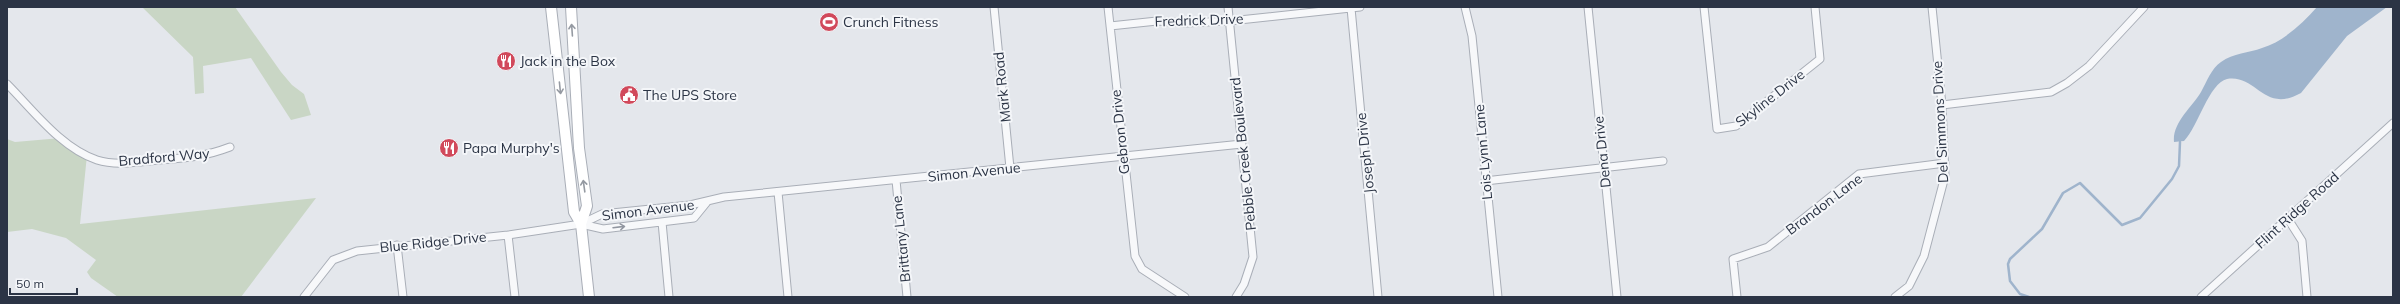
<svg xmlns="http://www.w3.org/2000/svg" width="2400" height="304" font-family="Mulish,sans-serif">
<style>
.green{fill:#c9d6c5}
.water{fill:#9fb4cc}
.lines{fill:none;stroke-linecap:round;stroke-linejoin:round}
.stream{stroke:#9fb4cc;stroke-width:2.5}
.minor-casing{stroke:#a9aeb7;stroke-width:9}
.secondary-casing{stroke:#a9aeb7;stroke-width:12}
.minor{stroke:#f7f8fa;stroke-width:7}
.secondary{stroke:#fff;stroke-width:10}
.oneway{stroke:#959aa2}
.oneway2{stroke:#9196a0}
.labels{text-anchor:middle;stroke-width:4;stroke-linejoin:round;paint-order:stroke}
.street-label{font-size:14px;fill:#2b3445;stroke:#f4f6f9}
.poi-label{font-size:14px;fill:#2b3445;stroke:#f4f6f9;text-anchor:start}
</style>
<rect width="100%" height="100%" fill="#e4e7ec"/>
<path class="green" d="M142,7H235L281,72L292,85L304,94L311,115L291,120L251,58L203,66L204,93L195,94L193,57Z
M61,138L87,155L80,224L316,198L241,297H118L91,278L87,272L96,260L66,238L32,229L7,232V139L15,142Z"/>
<path class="water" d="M2317,7H2387L2347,36L2301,93C2263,114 2257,74 2227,79C2209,83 2198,127 2184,141L2174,142C2172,123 2192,107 2201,92C2207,81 2211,69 2221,62C2233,53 2249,53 2262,48C2284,41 2302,24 2317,7Z"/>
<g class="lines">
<path class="stream" d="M2029,297L2020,294L2010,281L2008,264L2010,259L2042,229L2063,193L2080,183L2122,225L2140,218L2172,179L2179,166L2180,142"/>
<g class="minor-casing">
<path id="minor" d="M994,7L1010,168
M1108,7L1135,256L1142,269L1185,297
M1228,7L1253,257L1244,284L1236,297
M1465,7L1472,36L1498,297
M1588,7L1617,297
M1704,7L1717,129L1736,126L1820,59L1815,7
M1351,8L1378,297
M1110,26L1157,21L1185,23L1230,21L1360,7
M7,84C33,110 61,148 97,160C116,166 138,162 158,160C185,158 204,157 230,147
M1942,105L2051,92L2067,83L2089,66L2144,7
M896,180L907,297
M1485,181L1663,161
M778,192L788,297
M2288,219L2302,241L2307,297
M662,222L669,297
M581,224L603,229L694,218L707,202
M508,235L515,297
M397,245L403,297
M304,297L333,260L357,251L508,235L581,224L602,214L690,205L724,197L1242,144
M1737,297L1733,259L1768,247L1859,174L1945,163
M1895,297L1909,286L1924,256L1945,176L1942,105L1932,7
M2201,297L2393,123"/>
</g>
<g class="secondary-casing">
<path id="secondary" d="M551,7L574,212L581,224
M571,7L579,148L587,206L581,224L589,297"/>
</g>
<use href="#minor" class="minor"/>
<use href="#secondary" class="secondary"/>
</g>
<defs><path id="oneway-shaft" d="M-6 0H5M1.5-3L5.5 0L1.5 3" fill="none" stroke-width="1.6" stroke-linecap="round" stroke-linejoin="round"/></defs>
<g class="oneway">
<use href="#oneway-shaft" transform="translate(572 30) rotate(-94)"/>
<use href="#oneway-shaft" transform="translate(560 88) rotate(84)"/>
<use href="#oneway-shaft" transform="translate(584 186) rotate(-98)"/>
</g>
<use class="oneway2" href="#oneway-shaft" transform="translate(619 227) rotate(-7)"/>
<defs>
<g id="stadium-disc" transform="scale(1)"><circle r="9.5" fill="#d1495b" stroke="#f4f6f9"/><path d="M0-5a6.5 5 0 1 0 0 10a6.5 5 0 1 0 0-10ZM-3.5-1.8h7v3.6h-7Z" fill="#fff"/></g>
<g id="restaurant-disc" transform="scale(1)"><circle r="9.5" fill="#d1495b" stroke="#f4f6f9"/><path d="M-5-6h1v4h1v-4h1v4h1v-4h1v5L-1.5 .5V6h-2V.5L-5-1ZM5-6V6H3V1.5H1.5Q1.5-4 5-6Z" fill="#fff"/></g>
<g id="civic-disc" transform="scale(1)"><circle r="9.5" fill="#d1495b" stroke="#f4f6f9"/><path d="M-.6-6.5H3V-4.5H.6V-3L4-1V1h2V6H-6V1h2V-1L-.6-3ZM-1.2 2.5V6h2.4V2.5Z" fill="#fff"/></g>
</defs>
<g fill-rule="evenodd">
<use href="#stadium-disc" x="829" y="22"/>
<use href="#restaurant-disc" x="506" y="61"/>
<use href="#civic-disc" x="629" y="95"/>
<use href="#restaurant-disc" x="449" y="148"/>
</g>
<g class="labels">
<g class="street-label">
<text transform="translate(1199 20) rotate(-2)" y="5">Fredrick Drive</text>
<text transform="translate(1002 87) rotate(-96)" y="5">Mark Road</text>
<text transform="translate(1770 98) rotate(-38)" y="5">Skyline Drive</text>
<text transform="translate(1940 122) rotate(-93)" y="5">Del Simmons Drive</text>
<text transform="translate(1120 132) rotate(-96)" y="5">Gebron Drive</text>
<text transform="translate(1483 152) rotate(-95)" y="5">Lois Lynn Lane</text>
<text transform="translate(1602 152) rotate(-96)" y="5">Dena Drive</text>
<text transform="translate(1365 153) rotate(-96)" y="5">Joseph Drive</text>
<text transform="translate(1243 154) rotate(-96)" y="5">Pebble Creek Boulevard</text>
<text transform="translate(164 157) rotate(-5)" y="5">Bradford Way</text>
<text transform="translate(974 172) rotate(-6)" y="5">Simon Avenue</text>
<text transform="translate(1824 204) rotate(-37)" y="5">Brandon Lane</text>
<text transform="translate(648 210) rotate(-7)" y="5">Simon Avenue</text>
<text transform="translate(2297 210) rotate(-42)" y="5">Flint Ridge Road</text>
<text transform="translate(901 239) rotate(-96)" y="5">Brittany Lane</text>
<text transform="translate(433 242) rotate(-6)" y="5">Blue Ridge Drive</text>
</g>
<g class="poi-label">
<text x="843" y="27">Crunch Fitness</text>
<text x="520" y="66">Jack in the Box</text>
<text x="643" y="100">The UPS Store</text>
<text x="463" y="153">Papa Murphy's</text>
</g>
</g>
<rect width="2400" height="304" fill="none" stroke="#2b3445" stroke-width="16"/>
<path d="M10 288v6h67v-6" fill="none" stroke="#2b3445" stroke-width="2"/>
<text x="16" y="288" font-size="12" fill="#2b3445" stroke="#f4f6f9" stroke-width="3" paint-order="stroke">50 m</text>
</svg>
